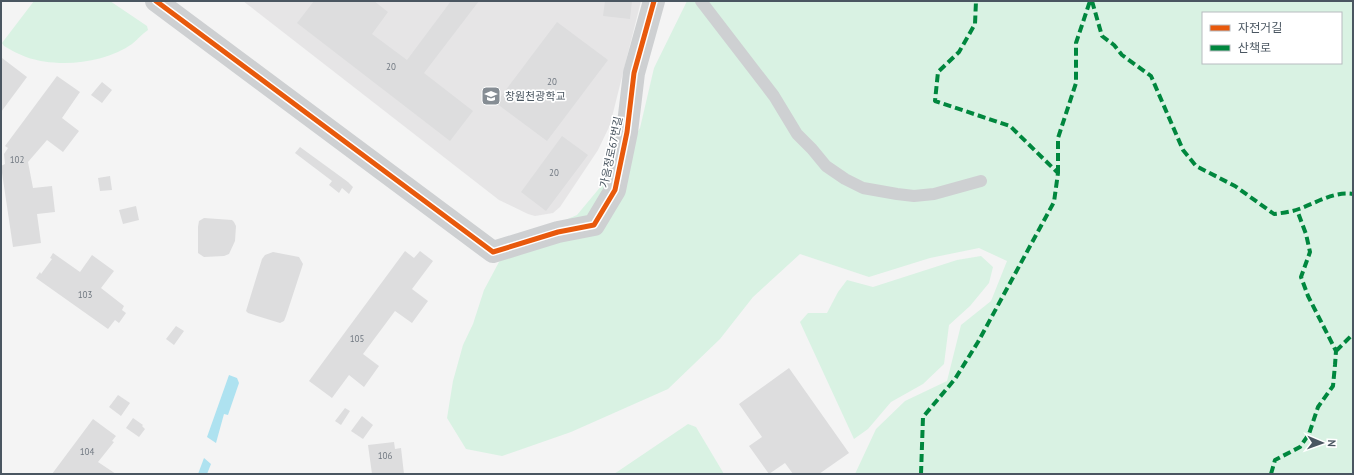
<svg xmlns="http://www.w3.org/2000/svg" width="1354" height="475" font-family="'PT Sans','Noto Sans KR',sans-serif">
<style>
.education{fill:#e6e5e6}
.green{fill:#d9f2e3;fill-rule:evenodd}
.water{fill:#aee2f0}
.building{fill:#ddddde}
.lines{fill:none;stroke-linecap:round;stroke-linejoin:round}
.service{stroke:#ced0d2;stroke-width:12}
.minor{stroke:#ced0d2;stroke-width:22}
.quiet{stroke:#00873e;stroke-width:4;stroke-dasharray:8 4;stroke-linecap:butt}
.cycleway-casing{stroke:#fff;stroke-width:8}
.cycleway{stroke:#e8590c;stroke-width:5}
.labels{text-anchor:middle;stroke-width:3.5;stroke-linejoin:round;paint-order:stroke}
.number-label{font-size:9px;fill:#707881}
.poi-label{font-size:11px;fill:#4a5661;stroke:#fff;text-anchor:start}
.street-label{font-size:11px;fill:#4a5661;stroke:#fff}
</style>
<rect width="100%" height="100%" fill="#f4f4f4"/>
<path class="education" d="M243,1H641L610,125L598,150L560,207L553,213L535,216L528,214L499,200Z"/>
<path class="green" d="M34,1H110L147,26L148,30C142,34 137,40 132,44C104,64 57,68 26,57C18,54 11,50 4,46L2,43Z
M687,1H1353V474H855L876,429L905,401L947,381L961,325L991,301L1007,261L979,248L930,258L869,277L800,254L753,297L720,339L668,389L571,432L502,456L466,449L447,418L453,381L463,345L473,324L484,290L499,262L516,241L577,215L607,179L640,128L654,68ZM1203,13H1341V63H1203Z
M981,256L993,267L989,283L970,306L949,325L944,364L923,384L891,402L868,429L854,439L800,322L808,313H827L838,292L847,280L873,287L957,260Z
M688,424L696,427L724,474H614Z"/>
<path class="water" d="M229,375L237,378L239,383L228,415L224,414L216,443L207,437Z
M204,458L211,464L207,474H198Z"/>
<path class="building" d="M314,1H374L388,12L372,34L407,60L451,1H479L424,73L473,111L450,141L297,23Z
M605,1H632L630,19L603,16Z
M557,22L608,60L547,141L496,103Z
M2,58L27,77L1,112V59Z
M57,76L80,92L62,118L79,131L63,152L47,140L28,162L33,188L52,186L55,212L37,214L41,243L13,247L1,166L5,164L4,154L8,148L5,146Z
M102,82L112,90L102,103L91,95Z
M562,136L588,155L546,211L521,192Z
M300,147L348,182L353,187L349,194L342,188L339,193L329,185L332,181L295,153Z
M110,176L112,190L100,191L98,178Z
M136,206L139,220L123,224L119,210Z
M204,218L232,220L234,222L236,226L235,241L229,254L224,256L204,257L198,253V227L199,221Z
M405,251L414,258L420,251L433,261L412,289L428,301L412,323L395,311L363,354L379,366L364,387L349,375L332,398L309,381Z
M273,252L299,257L303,264L286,316L284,321L280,323L248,313L246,311L262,259L265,255Z
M53,253L80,272L92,255L114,271L101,288L124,306L122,310L126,313L119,323L115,320L108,329L36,278L40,272L41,274L52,259L50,258Z
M176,326L184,331L174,345L166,339Z
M789,368L849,453L819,474H793L785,463L769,474L749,446L762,437L739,404Z
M118,395L130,403L121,416L109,407Z
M345,408L350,411L341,425L335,421Z
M362,416L373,425L363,439L351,431Z
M133,418L143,425L142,426L145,429L139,437L126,428Z
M93,419L116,436L112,441L114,442L98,462L116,474H52Z
M394,442L395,449L401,448L404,474H372L368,445Z"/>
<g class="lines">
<path class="service" d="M701,1L774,96L797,134L812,149L826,166L845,179L863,188L897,194L914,196L934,194L981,181"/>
<path class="minor" d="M156,1L493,252L558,232L594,225L615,190L627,132L634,73L654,1"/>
<path class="quiet" d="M1092,1L1102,36L1114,45L1122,55L1151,76L1183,150L1196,166L1235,186L1274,214C1282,213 1291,212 1299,209C1316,203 1334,191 1353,194
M1058,173V138L1076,83V43L1090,1
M1336,351L1353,334
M921,474L923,417L955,379L978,342L1054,202L1058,173L1010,126L935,101L938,72L959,52L975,24L976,1
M1271,474L1275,460L1300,447L1309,434L1318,407L1333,386L1335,365L1336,351L1308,296L1301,277L1310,252L1306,234L1297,210"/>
<g class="cycleway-casing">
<path id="cycleway" d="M156,1L493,252L558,232L594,225L615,190L627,132L634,73L654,1"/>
</g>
<use href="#cycleway" class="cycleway"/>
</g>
<defs>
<g id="school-square" transform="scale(1)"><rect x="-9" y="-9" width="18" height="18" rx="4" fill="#868d94" stroke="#fff"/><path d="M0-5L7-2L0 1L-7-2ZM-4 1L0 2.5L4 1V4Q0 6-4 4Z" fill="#fff"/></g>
</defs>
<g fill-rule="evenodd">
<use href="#school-square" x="491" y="96"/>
</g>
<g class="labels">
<g class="number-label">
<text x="391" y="70">20</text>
<text x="552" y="85">20</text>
<text x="17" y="163">102</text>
<text x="554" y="176">20</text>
<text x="85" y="298">103</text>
<text x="357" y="342">105</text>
<text x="87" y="455">104</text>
<text x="385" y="459">106</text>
</g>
<g class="poi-label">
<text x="505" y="100">창원천광학교</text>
</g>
<g class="street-label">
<text transform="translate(611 152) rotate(-78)" y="4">가음정로67번길</text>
</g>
</g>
<rect width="1354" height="475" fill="none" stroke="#4a5661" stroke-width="4"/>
<rect x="1202" y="12" width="140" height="52" fill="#ffffff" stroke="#b7bbc0"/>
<rect x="1210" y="25" width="20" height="6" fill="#e8590c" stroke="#b7bbc0"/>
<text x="1238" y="32" font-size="12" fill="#4a5661">자전거길</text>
<rect x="1210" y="45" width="20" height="6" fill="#00873e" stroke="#b7bbc0"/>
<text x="1238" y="52" font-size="12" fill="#4a5661">산책로</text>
<g transform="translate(1322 443) rotate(92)" stroke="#ffffff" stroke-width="3" paint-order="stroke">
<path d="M0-3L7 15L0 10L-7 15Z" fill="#4a5661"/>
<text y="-6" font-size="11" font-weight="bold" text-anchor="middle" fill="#4a5661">N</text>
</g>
</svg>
